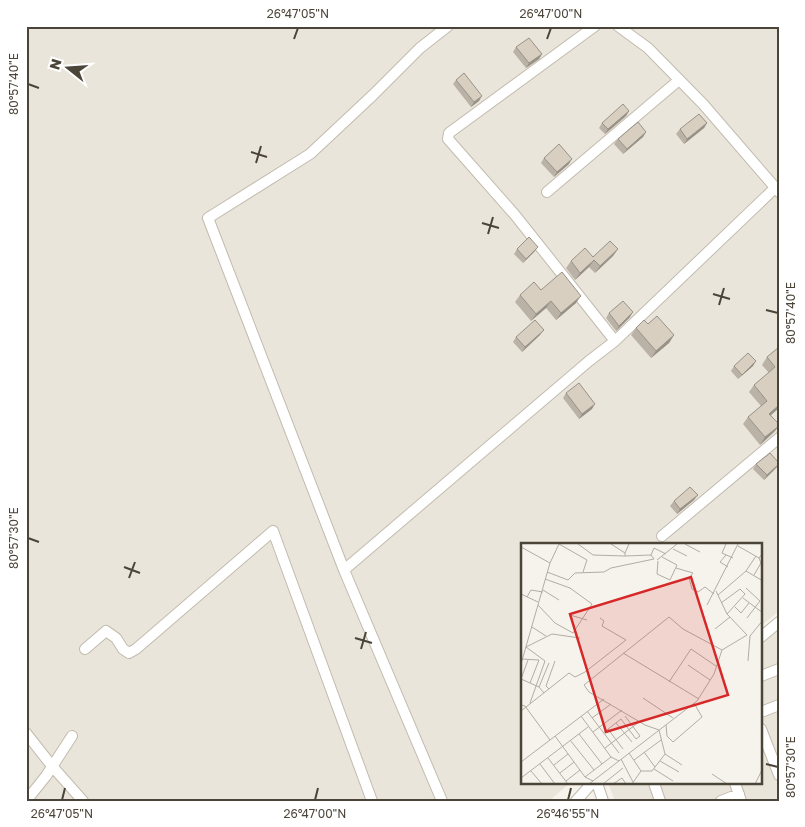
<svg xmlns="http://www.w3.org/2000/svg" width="805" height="827" font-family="'Golos Text',sans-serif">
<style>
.residential{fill:#eae5da}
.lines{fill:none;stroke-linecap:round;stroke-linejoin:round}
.minor-casing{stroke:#c2bbae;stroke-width:12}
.minor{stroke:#fff;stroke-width:10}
.wall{fill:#bab2a6}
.shaded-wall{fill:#979187}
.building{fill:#d8cfc1;stroke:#979187}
.ticks{fill:none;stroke:#4b4439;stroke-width:2}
.inset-road{fill:none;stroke:#b2ada4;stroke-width:1}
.view{fill:#d62828;fill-opacity:0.15;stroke:#d62828;stroke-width:2.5}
.inset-edge{fill:none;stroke:#4b4439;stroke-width:2.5}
.neatline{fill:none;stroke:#4b4439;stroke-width:2}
.ticks-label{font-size:12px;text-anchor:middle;fill:#4b4439}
</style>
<rect width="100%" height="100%" fill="#f6f3ec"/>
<path class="residential" d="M26,26H779V611L761,626V544H522V783H570L549,801H26Z
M779,627V801H615L608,783H761V642Z"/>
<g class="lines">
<g class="minor-casing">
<path id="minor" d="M595,26L449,133L448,139L515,215L615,341
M618,26L648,48L703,104L779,192
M547,192L679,80
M662,536L779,438
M344,570L589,361L615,341L776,187
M761,637L779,622
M85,649L106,631L116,638L123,649L129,653L136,649L273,531L372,801
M761,676L779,669
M761,712L779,705
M761,729L779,775
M26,733L52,766L83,801
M597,783L603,801
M654,783L660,801
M735,783L741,801
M26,801L46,776L72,736
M442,801L344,570L208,218L310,154L373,95L420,48L448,26
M576,801L592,783
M721,801L739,794"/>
</g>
<use href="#minor" class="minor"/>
</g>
<path class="wall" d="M516,47L542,54L539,59L526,68L513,52Z
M456,80L479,101L471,107L453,84Z
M629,111L626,116L605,134L599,128L602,123Z
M707,123L704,128L684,144L676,134L680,129Z
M646,132L643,137L623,154L614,144L618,139Z
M544,158L569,164L554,177L541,163Z
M517,249L535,251L523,263L514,254Z
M618,249L613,256L595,273L589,267L575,280L566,268L571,261L593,257Z
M541,290L576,303L556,320L546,308L531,321L515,302L520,295Z
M609,313L630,317L616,331L606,318Z
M648,324L674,335L669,343L651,358L631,335L636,328Z
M540,335L522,352L513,342L516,337Z
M779,347V408L771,415L779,426L774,432L760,445L743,424L748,417L761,406L749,392L754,385L769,373L762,365L767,357Z
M734,366H753L738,379L731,371Z
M566,393L592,409L579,419L563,398Z
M756,464L779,465L764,480L753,469Z
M694,500L677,514L670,506L674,501Z"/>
<path class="shaded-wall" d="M542,54L539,59L526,68L529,63Z
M482,96L479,101L471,107L474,102Z
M629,111L626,116L605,134L608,129Z
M707,123L704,128L684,144L687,139Z
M646,132L643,137L623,154L627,149Z
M572,159L569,164L554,177L557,172Z
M538,247L535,251L523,263L526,259Z
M618,249L613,256L595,273L600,266Z
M594,260L589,267L575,280L580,273Z
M581,296L576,303L556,320L561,313Z
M551,301L546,308L531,321L536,314Z
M633,312L630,317L616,331L619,326Z
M544,330L540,335L522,352L525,347Z
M674,335L669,343L651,358L656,351Z
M756,361L753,366L738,379Z
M595,404L592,409L579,419L582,414Z
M779,405V408L764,421L769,414Z
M779,426L774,432L760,445L765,437Z
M779,464L776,468L764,480L767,475Z
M698,495L694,500L677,514L680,509Z"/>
<path class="building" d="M529,38L542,54L529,63L516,47Z
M464,73L482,96L474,102L456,80Z
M623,104L629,111L608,129L602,123Z
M699,114L707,123L687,139L680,129Z
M638,122L646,132L627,149L618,139Z
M559,144L572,159L557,172L544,158Z
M529,237L538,247L526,259L517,249Z
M610,241L618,249L600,266L594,260L580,273L571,261L585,248L593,257Z
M562,272L581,296L561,313L551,301L536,314L520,295L534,282L541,290Z
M623,301L633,312L619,326L609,313Z
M657,316L674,335L656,351L636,328L644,320L648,324Z
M535,320L544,330L525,347L516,337Z
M779,347V405L769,414L779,424V426L765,437L748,417L767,401L754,385L775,367L767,357Z
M748,353L756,361L742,375L734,366Z
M579,383L595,404L582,414L566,393Z
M770,453L779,463V464L767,475L756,464Z
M690,487L698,495L680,509L674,501Z"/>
<path class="ticks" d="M294,39L298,28M547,39L551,28M28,84L39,88M251,152L267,157M256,163L261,146M482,223L499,228M488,234L493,217M713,294L730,299M719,305L724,288M766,310L778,313M28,538L39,542M124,567L140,573M129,578L135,562M355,638L372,643M361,649L366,632M766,764L778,767M62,800L65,788M315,800L318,788M568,800L571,788"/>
<g transform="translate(521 543)">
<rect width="241" height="241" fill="#f6f3ec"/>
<path class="inset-road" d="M38,1L66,17L62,29M57,1L72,12L104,13M90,1L104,10L108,1M164,1L179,9M205,1L201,10L212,15M217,3L238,15L242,10M0,4L29,20L0,121M152,6L166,13M130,12L133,5L145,11M205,12L199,19L207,24M136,17L156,1M137,18L136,31L149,37L156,22L141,14M29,20L38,1M155,25L172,30L168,35L171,46L177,49L184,44L193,51M225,28L235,13M26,29L47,37L54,30L83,29L90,25L133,16L130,12L104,13V10M233,32L240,20L238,15M225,45L239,58L226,75M22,47L38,57M0,51L17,59M197,52L225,28L242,38M6,54L10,47L22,49M222,55L242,70M200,60L219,46L224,51L206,71M17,62L34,80L52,90L71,61L49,45L24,36M186,62L217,1M214,64L220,70L228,60M49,72L66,77M11,84L25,93M194,86L209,74M102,110L178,156M0,113L1,116L18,117L9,140M227,118L229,93L242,77M167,122L189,137M0,136L18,144L23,150M0,136L7,117M148,139L170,106L195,123M18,144L28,120M28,146L25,143L34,118M122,155L152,175M9,160L24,118L5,104L31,91L59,95M0,162L4,163L29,197M0,168L48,130L54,134L64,129L105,97L81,83L83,78L79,75M66,168L98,210M60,173L90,214L98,218M71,175L90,161M100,176L115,196L119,193L104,173M95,180L111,199M145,182L146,193L152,199L181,174L173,160M87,186L102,206M72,189L101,167M82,190L100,176M58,191L81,221M34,193L64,234L72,238M49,197L73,227M84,205L118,179M123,209L134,224M108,210L120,228L111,241M144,211L161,222M27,215L47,241M100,216L112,239M113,217L140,197M139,218L158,229M0,219L83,156M19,221L34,241M33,222L47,211M133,226L152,238M10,228L21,241M120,228H131L144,211L138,187L124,182L68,149L63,142L148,74L162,86L201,107M39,230L53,219M191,231L206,241M64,234L90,214M0,235L67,184M45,238L59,227M68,241L176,158L193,131L201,107L226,92L206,71L195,48M82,241L102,225M92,241L101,235L105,241M234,241L242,225"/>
<path class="view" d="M170,34L207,152L85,189L49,71Z"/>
<rect width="241" height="241" class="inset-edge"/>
</g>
<rect width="805" height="827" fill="none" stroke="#ffffff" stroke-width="55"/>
<g transform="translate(68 68) rotate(287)" stroke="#ffffff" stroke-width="4" paint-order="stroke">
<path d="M0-4L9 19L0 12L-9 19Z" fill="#4b4439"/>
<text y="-8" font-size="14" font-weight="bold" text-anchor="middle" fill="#4b4439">N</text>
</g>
<rect x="28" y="28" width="750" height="772" class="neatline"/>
<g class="ticks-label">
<text x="298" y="18">26°47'05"N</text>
<text x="551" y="18">26°47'00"N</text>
<text transform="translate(14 84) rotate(-90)" y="4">80°57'40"E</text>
<text transform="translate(791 313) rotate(-90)" y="4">80°57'40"E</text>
<text transform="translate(14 538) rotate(-90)" y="4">80°57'30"E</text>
<text transform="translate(791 767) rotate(-90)" y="4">80°57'30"E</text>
<text x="62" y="818">26°47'05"N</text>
<text x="315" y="818">26°47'00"N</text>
<text x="568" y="818">26°46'55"N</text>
</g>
</svg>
